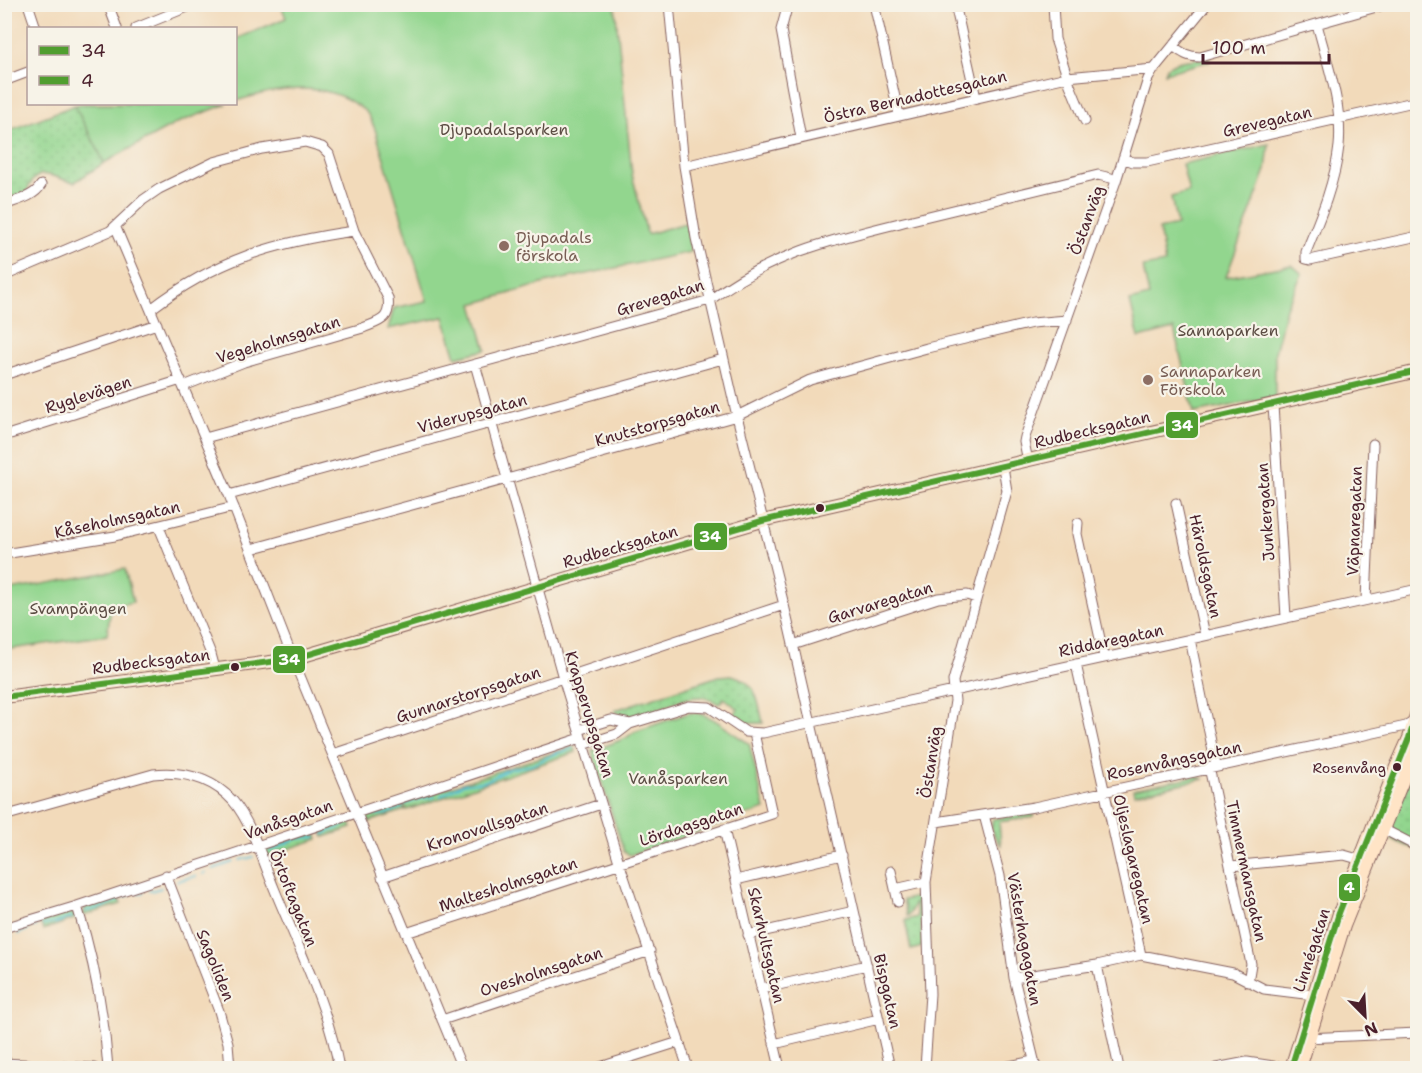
<svg xmlns="http://www.w3.org/2000/svg" width="1422" height="1073" font-family="'Shantell Sans',sans-serif">
<style>
.grass{fill:url(#grass-dots);stroke:#6e7a5c;stroke-width:1.5}
.park{fill:#92d68e;stroke:#6e7a5c;stroke-width:1.5}
.lines{fill:none;stroke-linecap:round;stroke-linejoin:round}
.stream{stroke:#58bfd5;stroke-width:2}
.street-casing{stroke:#85605d;stroke-width:11}
.secondary-casing{stroke:#85605d;stroke-width:14}
.street{stroke:#fff;stroke-width:9}
.secondary{stroke:#ffe4c6;stroke-width:12}
.bus-1-casing{stroke:#f7f3e8;stroke-width:10}
.bus-2-casing{stroke:#f7f3e8;stroke-width:10}
.bus-1{stroke:#509e2f;stroke-width:6}
.bus-2{stroke:#509e2f;stroke-width:6}
.education-dot{fill:#8d6e63;stroke:#f7f3e8;stroke-width:2}
.bus-dot{fill:#4a1f2b;stroke:#f7f3e8;stroke-width:2}
.labels{text-anchor:middle;stroke-width:4.5;stroke-linejoin:round;paint-order:stroke}
.bus-label{font-size:14px;fill:#4a1f2b;stroke:#f7f3e8;text-anchor:end}
.street-label{font-size:16px;fill:#4a1f2b;stroke:#f7f3e8}
.park-label{font-size:16px;fill:#5c4d44;stroke:#f7f3e8}
.education-label{font-size:16px;fill:#785e54;stroke:#f7f3e8;text-anchor:start}
.line-badge{stroke:#f7f3e8;stroke-width:2}
.badge-label{font-size:16px;text-anchor:middle;font-weight:bold;fill:#fff}
</style>
<defs>
<pattern id="grass-dots" width="8" height="8" patternUnits="userSpaceOnUse" patternTransform="scale(1.5)"><rect width="8" height="8" fill="#92d68e"/><path d="M2 2h.1M6 6h.1" fill="none" stroke="#7fb77b" stroke-width="1.8" stroke-linecap="round"/></pattern>
</defs>
<rect width="100%" height="100%" fill="#f7f3e8"/>
<filter id="ink" filterUnits="userSpaceOnUse"><feTurbulence type="fractalNoise" baseFrequency=".0167" numOctaves="2"/><feDisplacementMap in="SourceGraphic" scale="12" xChannelSelector="R" yChannelSelector="G"/><feConvolveMatrix kernelMatrix="1 2 1 2 8 2 1 2 1" color-interpolation-filters="sRGB"/></filter>
<filter id="wash" filterUnits="userSpaceOnUse"><feTurbulence type="fractalNoise" baseFrequency=".008" numOctaves="4" result="noise"/><feDisplacementMap in="SourceGraphic" scale="24" xChannelSelector="R" yChannelSelector="G"/><feGaussianBlur stdDeviation="1.35" result="paint"/><feColorMatrix in="noise" values="0 0 0 0 0 0 0 0 0 0 0 0 0 0 0 0 0 1.4 0 .05"/><feComposite in="paint" operator="in"/></filter>
<g filter="url(#wash)">
<rect width="100%" height="100%" fill="#f2daba"/>
<path class="grass" d="M1209,57L1210,61L1165,73L1167,67C1179,58 1194,61 1209,57Z
M75,105L145,109L99,149L104,163L75,182C51,179 39,161 26,193L5,199V132Z
M732,675C757,682 758,700 763,723C750,724 744,723 733,716L738,709L724,698L719,704C713,701 708,697 701,697C678,695 635,727 615,712V710L719,676Z
M571,747L575,748L576,752L407,810L404,802Z
M1417,755V850L1386,837L1412,774Z
M1196,776L1203,779L1134,794L1133,789Z
M402,802L405,810L369,822L367,816L372,812Z
M1033,812L1034,817L999,822L1001,846C996,838 988,829 993,819Z
M349,820L352,828L324,837L321,829Z
M315,831L318,839L264,857L265,848Z
M918,889L920,891L922,947L911,950L905,920L917,917L915,903L909,915L907,916L903,900L917,897L916,890Z
M118,896L121,904L83,916L85,907Z
M70,912L74,914L77,918L43,930L40,922Z"/>
<path class="park" d="M281,5H615L632,174L647,234L686,223L691,252L549,282L473,304L486,350L456,357L444,317L388,329L394,308L427,301L375,129C372,123 370,116 366,112C363,109 358,106 355,104C320,80 273,89 236,101V39L286,18Z
M80,104H227L177,123L104,163C96,143 84,126 75,106Z
M1269,144L1266,170L1226,277L1292,265L1302,274L1286,308L1275,352V397L1194,413L1174,329L1139,338L1130,301L1149,296L1143,267L1165,263L1159,229L1177,225L1171,197L1189,192L1182,164Z
M125,569L133,602L111,607L107,635L5,650V591Z
M689,713C712,711 729,733 749,743L765,809L630,855L624,852L592,751L626,738L634,732Z"/>
<g class="lines">
<path class="stream" d="M440,796L463,784L486,781L509,769L532,765L557,753L570,750L572,747
M406,804L420,799L435,797
M373,815L386,814L402,807
M324,834L346,824
M270,851L296,839L315,837
M240,860L253,857
M213,869L233,862
M203,874L206,872
M177,881L196,876
M150,891L161,888
M137,893H143
M124,897L130,895
M86,911L103,907L118,900
M43,925L56,923L72,917
M33,927L36,926
M18,934L29,929
M4,939L12,937"/>
</g>
</g>
<g filter="url(#ink)">
<g class="lines">
<g class="street-casing">
<path id="street" d="M28,4L36,28
M108,4L117,28
M669,4L684,166L696,238L737,416L784,605L890,1068
M788,4L781,30L801,138
M874,4L899,115
M955,4L976,98
M1053,4L1055,39L1070,85L1085,121
M1317,24C1327,63 1343,106 1339,146C1335,183 1320,218 1306,252V259L1310,260L1418,236
M136,28L195,4
M1173,46C1182,53 1188,57 1200,57L1387,4
M4,81L28,72
M1123,158L1133,162H1147L1418,101
M684,166L1067,77L1154,69
M4,205C17,200 34,197 41,185
M116,228L229,495L293,659L462,1068
M4,276L110,231L143,200L159,189L214,162L262,149L305,142L322,147L329,154L354,231L388,298C391,320 380,321 363,328L244,362L184,386
M151,309C215,260 275,242 354,231
M475,364L563,678L619,862L688,1068
M4,375L157,324
M1273,405L1286,617
M4,436L181,380
M205,438L710,300C775,251 839,238 916,219C976,204 1037,190 1098,175L1111,178L1116,181
M1028,461L1024,442L1025,437L1116,181L1148,79L1154,69L1207,4
M229,495L723,359
M1176,503L1205,635
M1078,523L1077,534L1104,657
M159,527L211,654L215,669
M251,549L737,416L810,380L927,348L1032,323L1067,320
M4,554L115,536L234,507
M1366,600L1373,444
M1190,639L1216,766
M793,645L938,598L967,595L976,598
M1076,664L1141,955
M579,730L611,720L630,724
M583,745L617,734L630,724L689,706L709,707L746,732L763,733L1418,589
M333,754L784,605
M1209,767L1251,964L1248,982
M984,815L1000,876L1014,978L1036,1068
M4,816L153,774C183,771 212,778 233,801C251,822 263,861 274,888C298,947 328,1006 339,1068
M936,822L1034,807L1406,726L1417,720
M1379,827L1418,847
M724,829L780,1068
M1231,866L1344,855L1365,861
M891,871L898,902
M166,875L219,1011L228,1043L230,1068
M382,877L601,804
M736,880L842,855
M895,889L926,882
M77,906C94,960 104,1012 108,1068
M4,928L77,906L581,738
M406,933L772,814L754,733
M748,935L854,911
M1097,965L1119,1068
M1014,978L1097,965L1141,955L1233,973L1264,989L1313,995
M761,989L867,965
M442,1020L650,951
M1306,1038L1418,1033
M774,1044L879,1019
M4,1063L94,1068
M597,1068L679,1042
M925,1068L930,994L926,882L955,701L953,681L1007,491L1003,467
M1000,1068L1033,1061
M1216,1068L1247,1062L1286,1068"/>
</g>
<g class="secondary-casing">
<path id="secondary" d="M4,697L293,659L762,521L1418,371
M1291,1068L1339,913L1396,767L1409,738L1418,709
M1300,1068L1344,926L1418,743"/>
</g>
<use href="#street" class="street"/>
<use href="#secondary" class="secondary"/>
<g class="bus-1-casing">
<path id="bus-1" d="M4,697L293,659L762,521L1418,371"/>
</g>
<g class="bus-2-casing">
<path id="bus-2" d="M1291,1068L1339,913L1409,738L1418,711"/>
</g>
<use href="#bus-1" class="bus-1"/>
<use href="#bus-2" class="bus-2"/>
</g>
</g>
<g class="education-dot">
<circle cx="504" cy="246" r="6"/>
<circle cx="1148" cy="380" r="6"/>
</g>
<g class="bus-dot">
<circle cx="820" cy="508" r="5"/>
<circle cx="235" cy="667" r="5"/>
<circle cx="1397" cy="767" r="5"/>
</g>
<g class="labels">
<g class="bus-label">
<text x="1386" y="773">Rosenvång</text>
</g>
<g class="street-label">
<text transform="translate(915 96) rotate(-13)" y="6">Östra Bernadottesgatan</text>
<text transform="translate(1267 121) rotate(-13)" y="6">Grevegatan</text>
<text transform="translate(1086 220) rotate(-70)" y="6">Östanväg</text>
<text transform="translate(660 297) rotate(-17)" y="6">Grevegatan</text>
<text transform="translate(278 339) rotate(-17)" y="6">Vegeholmsgatan</text>
<text transform="translate(88 394) rotate(-18)" y="6">Ryglevägen</text>
<text transform="translate(472 413) rotate(-15)" y="6">Viderupsgatan</text>
<text transform="translate(657 423) rotate(-16)" y="6">Knutstorpsgatan</text>
<text transform="translate(1092 429) rotate(-13)" y="6">Rudbecksgatan</text>
<text transform="translate(1265 512) rotate(-94)" y="6">Junkergatan</text>
<text transform="translate(117 519) rotate(-12)" y="6">Kåseholmsgatan</text>
<text transform="translate(1354 521) rotate(-88)" y="6">Väpnaregatan</text>
<text transform="translate(620 546) rotate(-16)" y="6">Rudbecksgatan</text>
<text transform="translate(1206 566) rotate(78)" y="6">Häroldsgatan</text>
<text transform="translate(880 602) rotate(-17)" y="6">Garvaregatan</text>
<text transform="translate(1111 640) rotate(-12)" y="6">Riddaregatan</text>
<text transform="translate(151 661) rotate(-7)" y="6">Rudbecksgatan</text>
<text transform="translate(468 694) rotate(-18)" y="6">Gunnarstorpsgatan</text>
<text transform="translate(590 714) rotate(73)" y="6">Krapperupsgatan</text>
<text transform="translate(1174 760) rotate(-12)" y="6">Rosenvångsgatan</text>
<text transform="translate(930 762) rotate(-81)" y="6">Östanväg</text>
<text transform="translate(288 819) rotate(-19)" y="6">Vanåsgatan</text>
<text transform="translate(691 824) rotate(-18)" y="6">Lördagsgatan</text>
<text transform="translate(487 826) rotate(-18)" y="6">Kronovallsgatan</text>
<text transform="translate(1134 859) rotate(77)" y="6">Oljeslagaregatan</text>
<text transform="translate(1247 871) rotate(78)" y="6">Timmermansgatan</text>
<text transform="translate(508 884) rotate(-18)" y="6">Maltesholmsgatan</text>
<text transform="translate(294 898) rotate(68)" y="6">Örtoftagatan</text>
<text transform="translate(1025 939) rotate(80)" y="6">Västerhagagatan</text>
<text transform="translate(767 945) rotate(77)" y="6">Skarhultsgatan</text>
<text transform="translate(1311 950) rotate(-72)" y="6">Linnégatan</text>
<text transform="translate(216 965) rotate(68)" y="6">Sagoliden</text>
<text transform="translate(541 971) rotate(-18)" y="6">Ovesholmsgatan</text>
<text transform="translate(888 991) rotate(77)" y="6">Bispgatan</text>
</g>
<g class="park-label">
<text x="504" y="135">Djupadalsparken</text>
<text x="1228" y="336">Sannaparken</text>
<text x="78" y="614">Svampängen</text>
<text x="678" y="784">Vanåsparken</text>
</g>
<g class="education-label">
<text x="516" y="243">Djupadals<tspan x="516" dy="18">förskola</tspan></text>
<text x="1160" y="377">Sannaparken<tspan x="1160" dy="18">Förskola</tspan></text>
</g>
</g>
<g class="line-badge">
<rect x="1165" y="411" width="34" height="28" rx="6" fill="#509e2f"/>
<rect x="693" y="522" width="35" height="29" rx="6" fill="#509e2f"/>
<rect x="272" y="645" width="34" height="29" rx="6" fill="#509e2f"/>
<rect x="1338" y="873" width="23" height="29" rx="6" fill="#509e2f"/>
</g>
<g class="badge-label">
<text x="1182" y="431">34</text>
<text x="710" y="542">34</text>
<text x="289" y="665">34</text>
<text x="1349" y="893">4</text>
</g>
<rect width="1422" height="1073" fill="none" stroke="#f7f3e8" stroke-width="24"/>
<rect x="27" y="27" width="210" height="78" fill="#f7f3e8" stroke="#b29e9c" stroke-width="1.5"/>
<rect x="39" y="46" width="30" height="9" fill="#509e2f" stroke="#b29e9c" stroke-width="1.5"/>
<text x="81" y="57" font-size="18" fill="#4a1f2b">34</text>
<rect x="39" y="76" width="30" height="9" fill="#509e2f" stroke="#b29e9c" stroke-width="1.5"/>
<text x="81" y="87" font-size="18" fill="#4a1f2b">4</text>
<g transform="translate(1365 1016) rotate(156)" stroke="#f7f3e8" stroke-width="4.5" paint-order="stroke">
<path d="M0-4.5L10 22L0 15L-10 22Z" fill="#4a1f2b"/>
<text y="-9" font-size="16" font-weight="bold" text-anchor="middle" fill="#4a1f2b">N</text>
</g>
<path d="M1203 54v9h126v-9" fill="none" stroke="#4a1f2b" stroke-width="3"/>
<text x="1212" y="54" font-size="18" fill="#4a1f2b" stroke="#f7f3e8" stroke-width="4.5" paint-order="stroke">100 m</text>
</svg>
